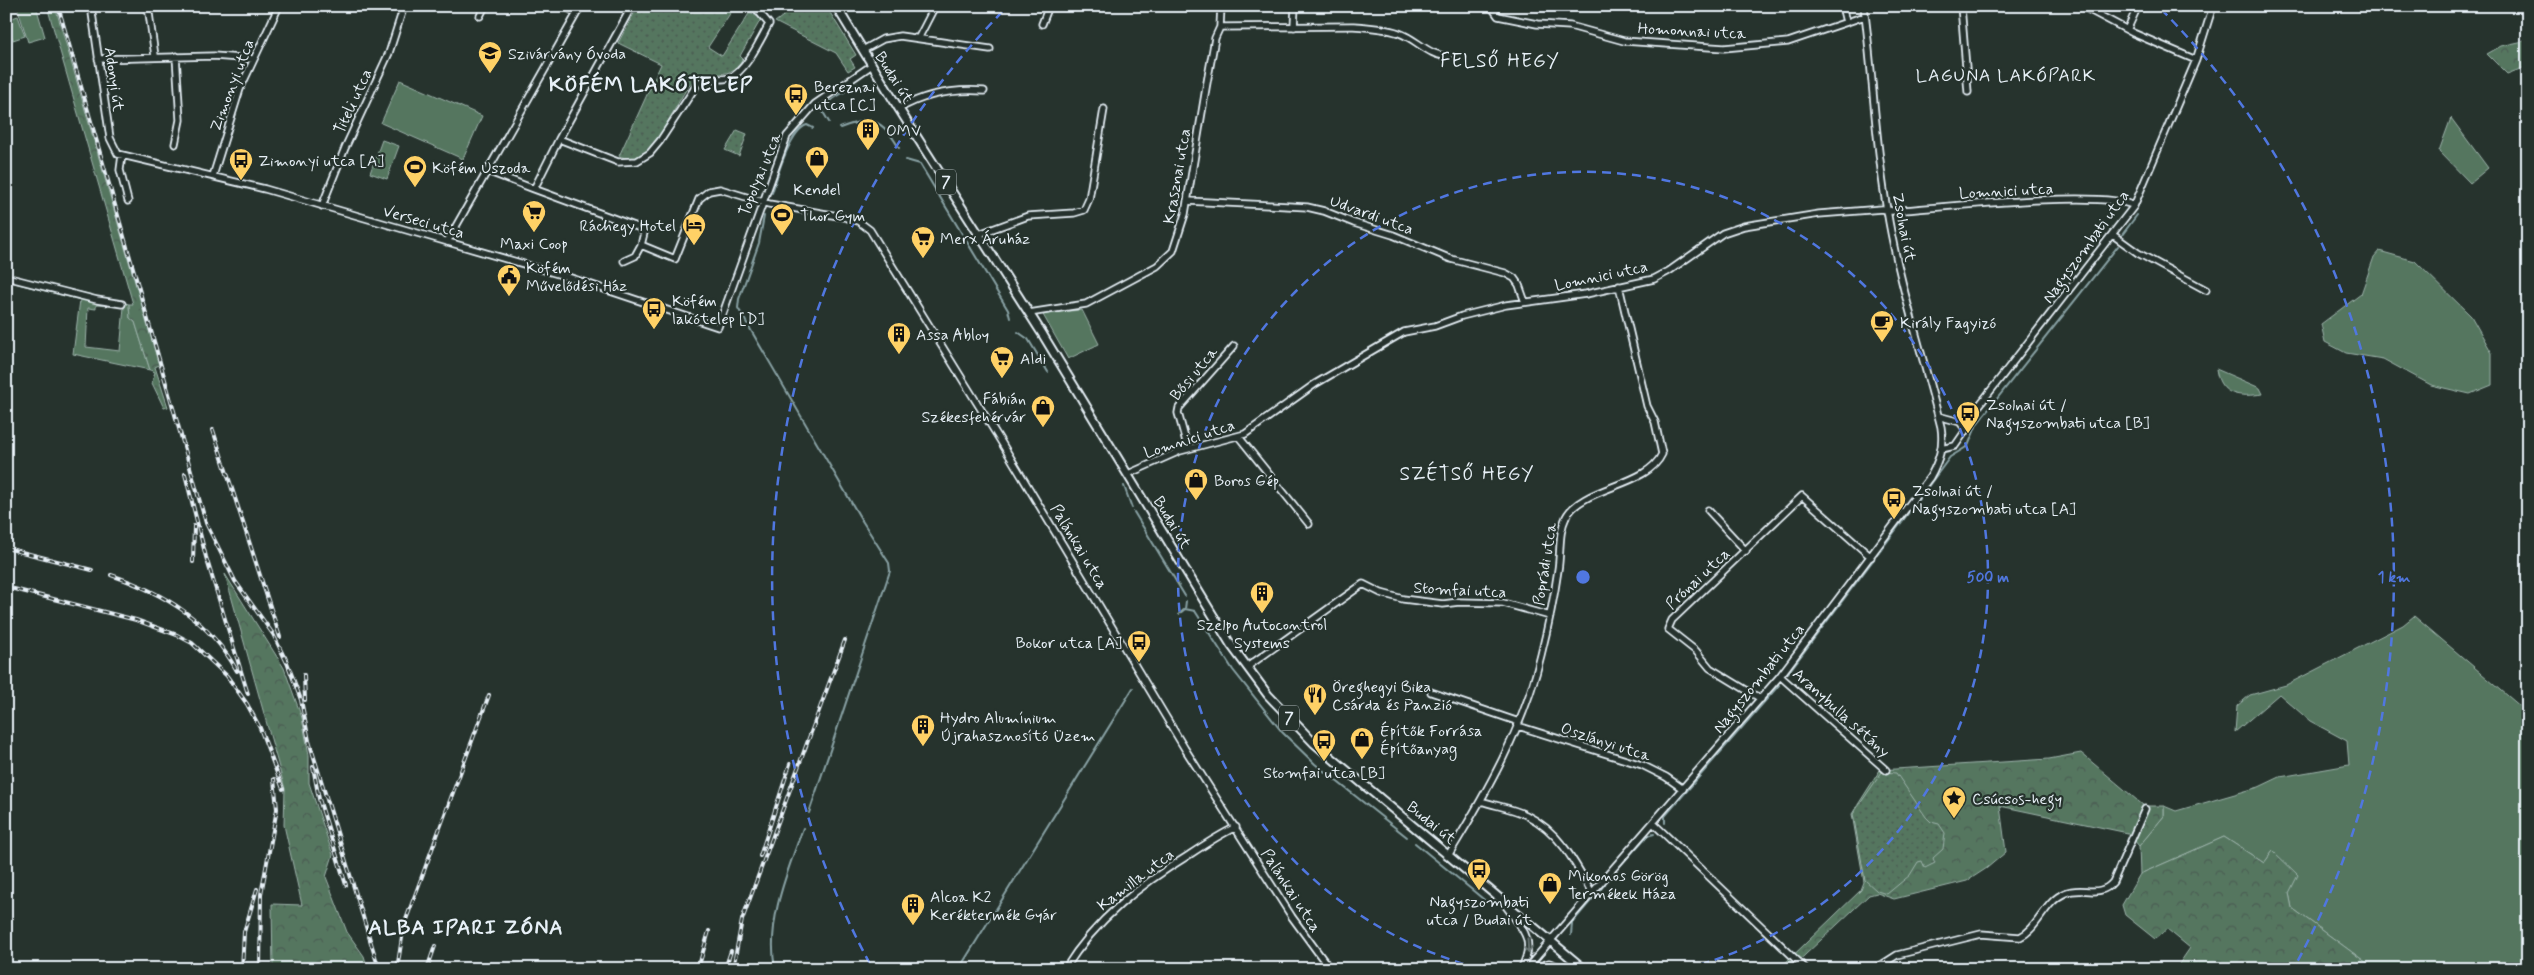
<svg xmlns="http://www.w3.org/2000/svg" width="2534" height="975" font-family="Mynerve,sans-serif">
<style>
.grass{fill:#54765f;stroke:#9eb4ac;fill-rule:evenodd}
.forest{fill:url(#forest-crowns);stroke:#9eb4ac}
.park{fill:url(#park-dots);stroke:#9eb4ac}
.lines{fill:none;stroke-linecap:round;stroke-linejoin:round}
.stream{stroke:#89a2a5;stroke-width:2}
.minor-casing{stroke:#e8f1f8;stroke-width:9}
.major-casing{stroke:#e8f1f8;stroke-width:11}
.minor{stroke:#26332d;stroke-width:5.5}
.major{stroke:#26332d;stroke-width:7}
.rail-casing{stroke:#e8f1f8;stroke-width:4}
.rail{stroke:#26332d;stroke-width:2;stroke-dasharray:5.5;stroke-linecap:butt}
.oneway{stroke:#6a7674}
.ring{fill:none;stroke:#5077e0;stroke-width:2.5;stroke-dasharray:9 6}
.labels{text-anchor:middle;stroke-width:4.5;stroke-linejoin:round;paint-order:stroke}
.shield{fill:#26332d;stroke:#aeb8bb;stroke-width:1}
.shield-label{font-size:15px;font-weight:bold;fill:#e8f1f8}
.street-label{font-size:16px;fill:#e8f1f8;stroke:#26332d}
.poi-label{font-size:16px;fill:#e8f1f8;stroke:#26332d;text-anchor:start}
.neighbourhood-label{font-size:18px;letter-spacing:1px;fill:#e8f1f8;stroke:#26332d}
.quarter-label{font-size:19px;letter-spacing:1px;fill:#e8f1f8;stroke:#26332d}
.district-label{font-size:21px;font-weight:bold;letter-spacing:1px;fill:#e8f1f8;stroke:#26332d}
.centre{fill:#5077e0;stroke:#26332d;stroke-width:2.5}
.ring-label{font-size:15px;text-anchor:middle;font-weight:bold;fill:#5077e0;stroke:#26332d;stroke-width:4.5;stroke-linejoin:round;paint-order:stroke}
</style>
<defs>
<pattern id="forest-crowns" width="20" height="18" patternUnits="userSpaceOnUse" patternTransform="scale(1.25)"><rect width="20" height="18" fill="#54765f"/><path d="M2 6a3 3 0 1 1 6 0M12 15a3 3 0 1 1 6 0" fill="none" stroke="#4c5d53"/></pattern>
<pattern id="park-dots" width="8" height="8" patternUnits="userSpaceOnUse" patternTransform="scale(1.25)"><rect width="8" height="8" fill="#54765f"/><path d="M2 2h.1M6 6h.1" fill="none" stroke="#4c5d53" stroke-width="1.8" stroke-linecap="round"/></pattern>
</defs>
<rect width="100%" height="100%" fill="#26332d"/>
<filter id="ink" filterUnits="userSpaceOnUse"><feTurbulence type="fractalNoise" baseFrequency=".02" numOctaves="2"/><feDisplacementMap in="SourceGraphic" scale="10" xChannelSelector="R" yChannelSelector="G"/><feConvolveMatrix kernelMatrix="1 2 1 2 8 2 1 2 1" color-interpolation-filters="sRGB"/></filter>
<g filter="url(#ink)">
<path class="grass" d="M17,6H36L45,37L28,42Z
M18,16L25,36L13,40L6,20Z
M400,80L482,116L463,159L381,123Z
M2451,118L2488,168L2470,183L2439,151Z
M382,140L399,146L387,179L370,173Z
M2379,251L2415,261L2471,316L2492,353V385L2470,394L2431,385L2383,359L2346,353L2325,342L2321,324L2361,294L2374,257Z
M6,274L129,304L130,318L135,322L150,370L73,354L80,300L6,281ZM96,305L124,307L120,351L86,347L88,308L96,309Z
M1082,310L1099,344L1068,359L1042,313Z
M2216,369L2260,388L2263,394C2240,397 2220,397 2216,369Z
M2414,616L2528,713V969H2375L2292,908L2289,893L2273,851L2264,863L2224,837L2140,874L2139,846L2164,816V806L2176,811L2259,787L2280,777L2349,765L2347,741L2310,721L2279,694L2235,732L2237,706L2250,695L2286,685L2403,625Z"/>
<path class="forest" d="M47,6H55L159,365L155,367L168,407L164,408L152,383L155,372L150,370L135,322L130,318L129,304H133Z
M2528,40V66L2507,74L2487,54L2501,46Z
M225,574L284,668L302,718L309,755V783L333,855L326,877L347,932L364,956L368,969H273L272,904L302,905L284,825L285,789Z
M2081,753L2144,806H2164V816L2139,846L2128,833L2000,806L2006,852L1987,868L1967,881L1894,899L1877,893L1869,895L1790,969H1779L1861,890L1864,882L1852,814L1880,770L2049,759Z
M2224,837L2264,863L2273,851L2298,875L2289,893L2292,908L2375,969L2182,968L2179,964L2190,948L2167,929L2155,939L2125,915L2122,905L2140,874Z"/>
<path class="park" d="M638,6H735L708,47L722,56L750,12L761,19L740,56L743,59C729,85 704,65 688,87C676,104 658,146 641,156C633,161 626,158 619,156L661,64L618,43Z
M787,6H826L856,55L850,59L855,67L848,71L836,53L775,22L790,11Z
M737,130L747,134L739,156L725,150Z
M1882,772L1896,773L1926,817L1931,822L1939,824L1945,833L1943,849L1933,858L1935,863L1925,868L1922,861L1918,862L1910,875L1887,894L1877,891L1865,880L1853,814Z"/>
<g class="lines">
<path class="stream" d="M829,122L823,112L825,104L857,84
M840,128C872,116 882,118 899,148
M906,160L920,164L1008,310L1010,318
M772,193C777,177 790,130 807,125L813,128
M764,216L759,243L739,299L738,308L861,519L889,563L890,571L809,813
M2122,235L2137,215
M1018,332L1028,339L1048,372
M1124,486L1132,508
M1134,512L1185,596
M1878,554L1950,457L1968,446L1977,424L2118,246
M1185,609L1186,601
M1179,614L1185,609L1195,611L1233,670L1282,732L1315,764L1407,837
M1788,673L1874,559
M1665,823V816L1779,685
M1415,843L1488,903
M1619,867L1647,836L1654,834
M1571,935L1572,923L1605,884
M775,969C766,921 787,873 803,828
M959,969L1133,688"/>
<g class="minor-casing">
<path id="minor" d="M91,6L110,138L118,154L265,189L417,233L565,276L718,327L787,136L815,104L872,65
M148,6L155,56
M564,6L577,13
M754,6L769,24C761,39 745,73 729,78C718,81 708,76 698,83L660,141L650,153L637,161L618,162L559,139L534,189L640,228L644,233L641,245L675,259L699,199L709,191L720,189L769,204L844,217L858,221L870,230L1000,440L1185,749L1292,917L1330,969
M1491,6L1498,16L1537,24L1570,26L1624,41L1724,48L1788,42L1865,16
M1842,6L1846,22
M1961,6L1968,92
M2082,6L2133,33L2196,60
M480,16L485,6
M1042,24L1049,6
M1220,27L1352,26C1367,27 1384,28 1399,33C1417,39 1429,57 1449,56
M1294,27L1295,6
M2127,30L2138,6
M919,37L935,6
M863,50L883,39L900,36L990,49
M98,59L214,56L253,59
M899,109C924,94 955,89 984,91
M559,139L632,6
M175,144L180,120L176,56
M122,155L120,170L128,201
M487,171L534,189
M213,176L240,89L279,6
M1187,201L1307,207L1324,211L1354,223L1393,235L1451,259L1505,273L1514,278L1519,285L1525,302
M322,206L345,148L389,53L404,6
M979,234L1028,216L1074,213L1084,210L1089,199L1104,109
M2113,235L2138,253L2206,290
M447,242L581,6
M624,261L635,256L641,245
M6,277L97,300L122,304
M1029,313L1086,304L1157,266L1173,251L1185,214L1206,88L1215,38L1220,27L1221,6
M1938,416L1960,422L1966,430L1955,446L1941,449
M1964,425L2134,206L2196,60L2213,6
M1239,437L1309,524
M1188,449L1178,413L1179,408L1234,346
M1128,474L1180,451L1245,434L1315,384L1404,332L1435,326L1462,316L1506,305L1586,294L1654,279L1669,271L1723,233L1744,226L1819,214L1882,209L1892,211C1934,208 2107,189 2134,206
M1708,510L1746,551
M1247,667L1363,584L1381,593L1403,599L1443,604L1459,602L1503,603L1550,616
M1780,676L1886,770
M1431,692L1519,722
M1761,699L1710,668L1696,651L1668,629L1672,620L1802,496L1871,557
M1518,726L1642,765L1666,777L1683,789
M1481,801C1496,806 1512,808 1526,815C1559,831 1575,862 1592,893
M1653,823L1806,969
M1449,854C1487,792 1524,727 1541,655C1548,627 1554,598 1558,570C1561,552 1558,533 1566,517C1582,486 1647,487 1662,454L1655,422L1647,406L1619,286
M1505,905C1522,929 1537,939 1521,969
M1065,969C1096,919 1140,885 1189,855C1204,845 1219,835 1236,827
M1526,969L1780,676L1930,477C1939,461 1944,446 1941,427C1923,355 1899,284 1887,210C1875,142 1873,74 1864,6
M1533,969L1549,963L1566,969
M1875,969L1897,955L1981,934L2020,937C2039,928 2044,902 2065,893C2082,885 2099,899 2113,882L2145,809"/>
</g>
<g class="major-casing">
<path id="major" d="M836,6L899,109L1043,335L1231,645L1268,695L1314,743L1584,969"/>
</g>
<use href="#minor" class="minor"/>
<use href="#major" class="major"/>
<g class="rail-casing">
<path id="rail" d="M58,6L206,523L235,581L273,634L287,663
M213,430L280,637
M185,474L206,557L248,694
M6,548L92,570
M193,562L194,526
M111,575C164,593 210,621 237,671
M6,587L136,620L177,635L192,643L227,676L247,704L260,728L283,789
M285,657L301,700L309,741L379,969
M304,675L305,700
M313,767L319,799L346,885
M760,856L790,764
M242,969L244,932L257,889
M260,969L261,894L277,809L274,779
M397,969L404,925L489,695
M427,969L435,946
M698,969L709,931
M725,969L731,951
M733,969L742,920L845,640"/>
</g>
<use href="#rail" class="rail"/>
</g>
<defs><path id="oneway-shaft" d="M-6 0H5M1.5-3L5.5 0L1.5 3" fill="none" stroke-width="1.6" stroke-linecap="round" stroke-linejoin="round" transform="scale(1.25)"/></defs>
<use class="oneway" href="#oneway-shaft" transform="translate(1528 946) rotate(86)"/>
</g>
<g class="ring">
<path d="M1478 968A405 405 0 1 1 1688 968"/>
<path d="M870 964A811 811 0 0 1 1005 9M2161 9A811 811 0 0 1 2296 964"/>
</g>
<defs>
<g id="school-pin" transform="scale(1.25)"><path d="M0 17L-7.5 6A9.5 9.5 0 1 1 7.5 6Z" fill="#ffd166" stroke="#26332d"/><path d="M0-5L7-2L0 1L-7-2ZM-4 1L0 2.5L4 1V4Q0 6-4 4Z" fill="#111"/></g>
<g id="bus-pin" transform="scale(1.25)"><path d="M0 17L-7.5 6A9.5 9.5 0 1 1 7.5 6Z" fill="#ffd166" stroke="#26332d"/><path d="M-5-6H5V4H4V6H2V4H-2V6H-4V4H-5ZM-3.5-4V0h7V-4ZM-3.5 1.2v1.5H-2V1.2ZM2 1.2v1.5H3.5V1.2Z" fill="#111"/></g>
<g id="building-pin" transform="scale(1.25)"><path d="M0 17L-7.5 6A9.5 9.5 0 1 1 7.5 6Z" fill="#ffd166" stroke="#26332d"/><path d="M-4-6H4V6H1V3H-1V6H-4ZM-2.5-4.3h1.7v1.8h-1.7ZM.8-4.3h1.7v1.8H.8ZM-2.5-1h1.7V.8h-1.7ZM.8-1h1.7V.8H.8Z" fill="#111"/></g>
<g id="shop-pin" transform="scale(1.25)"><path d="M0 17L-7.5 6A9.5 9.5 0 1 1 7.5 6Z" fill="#ffd166" stroke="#26332d"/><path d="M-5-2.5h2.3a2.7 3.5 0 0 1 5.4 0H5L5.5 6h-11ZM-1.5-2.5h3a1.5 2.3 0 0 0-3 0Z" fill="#111"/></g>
<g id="stadium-pin" transform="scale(1.25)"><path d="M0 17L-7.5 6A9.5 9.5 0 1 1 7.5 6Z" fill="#ffd166" stroke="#26332d"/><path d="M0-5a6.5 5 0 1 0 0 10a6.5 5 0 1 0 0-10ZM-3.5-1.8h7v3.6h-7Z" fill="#111"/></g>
<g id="supermarket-pin" transform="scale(1.25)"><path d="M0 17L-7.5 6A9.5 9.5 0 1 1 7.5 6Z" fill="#ffd166" stroke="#26332d"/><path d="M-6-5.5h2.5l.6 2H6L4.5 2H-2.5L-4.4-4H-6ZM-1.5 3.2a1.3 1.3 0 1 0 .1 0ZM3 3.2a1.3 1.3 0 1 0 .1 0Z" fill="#111"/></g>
<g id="hotel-pin" transform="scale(1.25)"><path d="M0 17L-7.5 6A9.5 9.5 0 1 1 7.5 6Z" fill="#ffd166" stroke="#26332d"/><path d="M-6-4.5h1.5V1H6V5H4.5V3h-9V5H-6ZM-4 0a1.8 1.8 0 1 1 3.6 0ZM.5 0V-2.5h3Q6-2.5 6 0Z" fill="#111"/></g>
<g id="civic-pin" transform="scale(1.25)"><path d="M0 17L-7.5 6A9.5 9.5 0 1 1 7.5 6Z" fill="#ffd166" stroke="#26332d"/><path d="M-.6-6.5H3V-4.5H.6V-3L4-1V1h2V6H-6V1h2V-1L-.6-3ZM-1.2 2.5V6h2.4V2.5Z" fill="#111"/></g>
<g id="cafe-pin" transform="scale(1.25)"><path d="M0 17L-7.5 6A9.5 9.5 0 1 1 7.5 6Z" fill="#ffd166" stroke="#26332d"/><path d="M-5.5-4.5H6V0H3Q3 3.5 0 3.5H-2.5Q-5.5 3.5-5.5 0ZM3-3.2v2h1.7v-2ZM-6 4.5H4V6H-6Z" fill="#111"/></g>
<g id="restaurant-pin" transform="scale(1.25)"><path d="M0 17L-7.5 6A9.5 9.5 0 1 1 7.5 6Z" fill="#ffd166" stroke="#26332d"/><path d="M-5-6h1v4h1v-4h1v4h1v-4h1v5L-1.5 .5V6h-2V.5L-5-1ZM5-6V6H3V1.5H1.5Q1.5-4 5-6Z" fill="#111"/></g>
<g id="sight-pin" transform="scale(1.25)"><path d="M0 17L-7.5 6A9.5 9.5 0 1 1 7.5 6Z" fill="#ffd166" stroke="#26332d"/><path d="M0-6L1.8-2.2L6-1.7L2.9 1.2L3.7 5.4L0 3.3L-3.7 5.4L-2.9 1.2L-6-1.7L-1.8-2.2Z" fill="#111"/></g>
</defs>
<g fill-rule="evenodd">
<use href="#school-pin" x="490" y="53"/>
<use href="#bus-pin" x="796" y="95"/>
<use href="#building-pin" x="868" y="130"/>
<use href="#shop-pin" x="817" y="158"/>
<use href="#bus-pin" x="241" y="160"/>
<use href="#stadium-pin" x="415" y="167"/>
<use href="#supermarket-pin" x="534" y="212"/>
<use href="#stadium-pin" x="782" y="215"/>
<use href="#hotel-pin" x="694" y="225"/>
<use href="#supermarket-pin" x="923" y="238"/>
<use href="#civic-pin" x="509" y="276"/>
<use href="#bus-pin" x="654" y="309"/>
<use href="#cafe-pin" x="1882" y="322"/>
<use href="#building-pin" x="899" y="334"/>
<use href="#supermarket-pin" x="1002" y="358"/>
<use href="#shop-pin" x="1043" y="407"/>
<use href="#bus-pin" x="1968" y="413"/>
<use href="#shop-pin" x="1196" y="480"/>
<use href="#bus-pin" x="1894" y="499"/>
<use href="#building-pin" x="1262" y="593"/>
<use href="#bus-pin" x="1139" y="642"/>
<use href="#restaurant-pin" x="1315" y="695"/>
<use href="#building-pin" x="923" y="726"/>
<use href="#shop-pin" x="1362" y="739"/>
<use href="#bus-pin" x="1324" y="741"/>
<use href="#sight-pin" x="1954" y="798"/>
<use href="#bus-pin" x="1479" y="870"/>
<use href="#shop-pin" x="1550" y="884"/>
<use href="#building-pin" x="913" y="905"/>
</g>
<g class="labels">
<g class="shield">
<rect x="936" y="169.5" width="20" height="25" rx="4"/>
<rect x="1279" y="705.5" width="20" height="25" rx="4"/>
</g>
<g class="shield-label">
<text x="946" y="187">7</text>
<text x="1289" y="723">7</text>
</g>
<g class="street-label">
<text transform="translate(1692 30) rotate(3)" y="6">Homonnai utca</text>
<text transform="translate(895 77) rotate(58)" y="6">Budai út</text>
<text transform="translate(115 79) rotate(82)" y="6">Adonyi út</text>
<text transform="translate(231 85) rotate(-69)" y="6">Zimonyi utca</text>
<text transform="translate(352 101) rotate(-65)" y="6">Titeli utca</text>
<text transform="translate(759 174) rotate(-68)" y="6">Topolyai utca</text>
<text transform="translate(1176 176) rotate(-80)" y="6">Krasznai utca</text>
<text transform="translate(2006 190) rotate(-3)" y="6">Lomnici utca</text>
<text transform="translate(1372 214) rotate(20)" y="6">Udvardi utca</text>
<text transform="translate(424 221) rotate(16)" y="6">Verseci utca</text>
<text transform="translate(1905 227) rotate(79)" y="6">Zsolnai út</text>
<text transform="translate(2085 246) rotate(-54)" y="6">Nagyszombati utca</text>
<text transform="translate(1601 275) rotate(-12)" y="6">Lomnici utca</text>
<text transform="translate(1193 373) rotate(-50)" y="6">Bősi utca</text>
<text transform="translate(1189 438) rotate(-18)" y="6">Lomnici utca</text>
<text transform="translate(1173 522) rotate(59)" y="6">Budai út</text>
<text transform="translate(1080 546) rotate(59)" y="6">Palánkai utca</text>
<text transform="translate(1544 564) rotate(-81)" y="6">Poprádi utca</text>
<text transform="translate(1697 578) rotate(-43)" y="6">Prónai utca</text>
<text transform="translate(1460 589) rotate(3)" y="6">Stomfai utca</text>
<text transform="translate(1758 678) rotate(-51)" y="6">Nagyszombati utca</text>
<text transform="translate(1842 712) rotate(42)" y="6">Aranybulla sétány</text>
<text transform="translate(1606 741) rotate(18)" y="6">Oszlányi utca</text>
<text transform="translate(1432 822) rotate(39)" y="6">Budai út</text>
<text transform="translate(1135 879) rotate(-37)" y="6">Kamilla utca</text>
<text transform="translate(1292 890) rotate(57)" y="6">Palánkai utca</text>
</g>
<g class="poi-label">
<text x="508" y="59">Szivárvány Óvoda</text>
<text x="814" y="92">Bereznai<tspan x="814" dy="18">utca [C]</tspan></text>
<text x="886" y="136">OMV</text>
<text x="258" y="166">Zimonyi utca [A]</text>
<text x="432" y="173">Köfém Uszoda</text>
<text x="817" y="195" text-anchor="middle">Kendel</text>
<text x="800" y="221">Thor Gym</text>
<text x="676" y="231" text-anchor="end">Ráchegy Hotel</text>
<text x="940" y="244">Merx Áruház</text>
<text x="534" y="249" text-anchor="middle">Maxi Coop</text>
<text x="526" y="273">Köfém<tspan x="526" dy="18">Művelődési Ház</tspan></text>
<text x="672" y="306">Köfém<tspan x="672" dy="18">lakótelep [D]</tspan></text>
<text x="1900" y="328">Király Fagyizó</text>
<text x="916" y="340">Assa Abloy</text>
<text x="1020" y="364">Aldi</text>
<text x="1026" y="404" text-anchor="end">Fábián<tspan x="1026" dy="18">Székesfehérvár</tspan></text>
<text x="1986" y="410">Zsolnai út /<tspan x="1986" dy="18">Nagyszombati utca [B]</tspan></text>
<text x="1214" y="486">Boros Gép</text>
<text x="1912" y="496">Zsolnai út /<tspan x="1912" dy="18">Nagyszombati utca [A]</tspan></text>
<text x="1262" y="630" text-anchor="middle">Szelpo Autocontrol<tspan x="1262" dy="18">Systems</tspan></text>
<text x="1122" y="648" text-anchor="end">Bokor utca [A]</text>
<text x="1332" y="692">Öreghegyi Bika<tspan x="1332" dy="18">Csárda és Panzió</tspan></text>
<text x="940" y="723">Hydro Alumínium<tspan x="940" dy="18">Újrahasznosító Üzem</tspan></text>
<text x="1380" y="736">Építők Forrása<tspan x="1380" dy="18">Építőanyag</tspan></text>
<text x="1324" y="778" text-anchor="middle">Stomfai utca [B]</text>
<text x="1972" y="804">Csúcsos-hegy</text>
<text x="1568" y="881">Mikonos Görög<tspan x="1568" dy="18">Termékek Háza</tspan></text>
<text x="930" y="902">Alcoa K2<tspan x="930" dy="18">Keréktermék Gyár</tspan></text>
<text x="1479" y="907" text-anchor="middle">Nagyszombati<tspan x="1479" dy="18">utca / Budai út</tspan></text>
</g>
<g class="neighbourhood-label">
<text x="2006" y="81">LAGUNA LAKÓPARK</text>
</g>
<g class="quarter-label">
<text x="1500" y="67">FELSŐ HEGY</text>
<text x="1467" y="480">SZÉTSŐ HEGY</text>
</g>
<g class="district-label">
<text x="651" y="91">KÖFÉM LAKÓTELEP</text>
<text x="466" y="934">ALBA IPARI ZÓNA</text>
</g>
</g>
<circle cx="1583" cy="577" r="8" class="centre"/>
<g class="ring-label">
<text x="1988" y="582">500 m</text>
<text x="2394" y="582">1 km</text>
</g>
<rect width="2534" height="975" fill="none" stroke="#26332d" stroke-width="25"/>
<rect x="12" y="12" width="2509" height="950" fill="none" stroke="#e8f1f8" stroke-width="2" filter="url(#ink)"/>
</svg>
